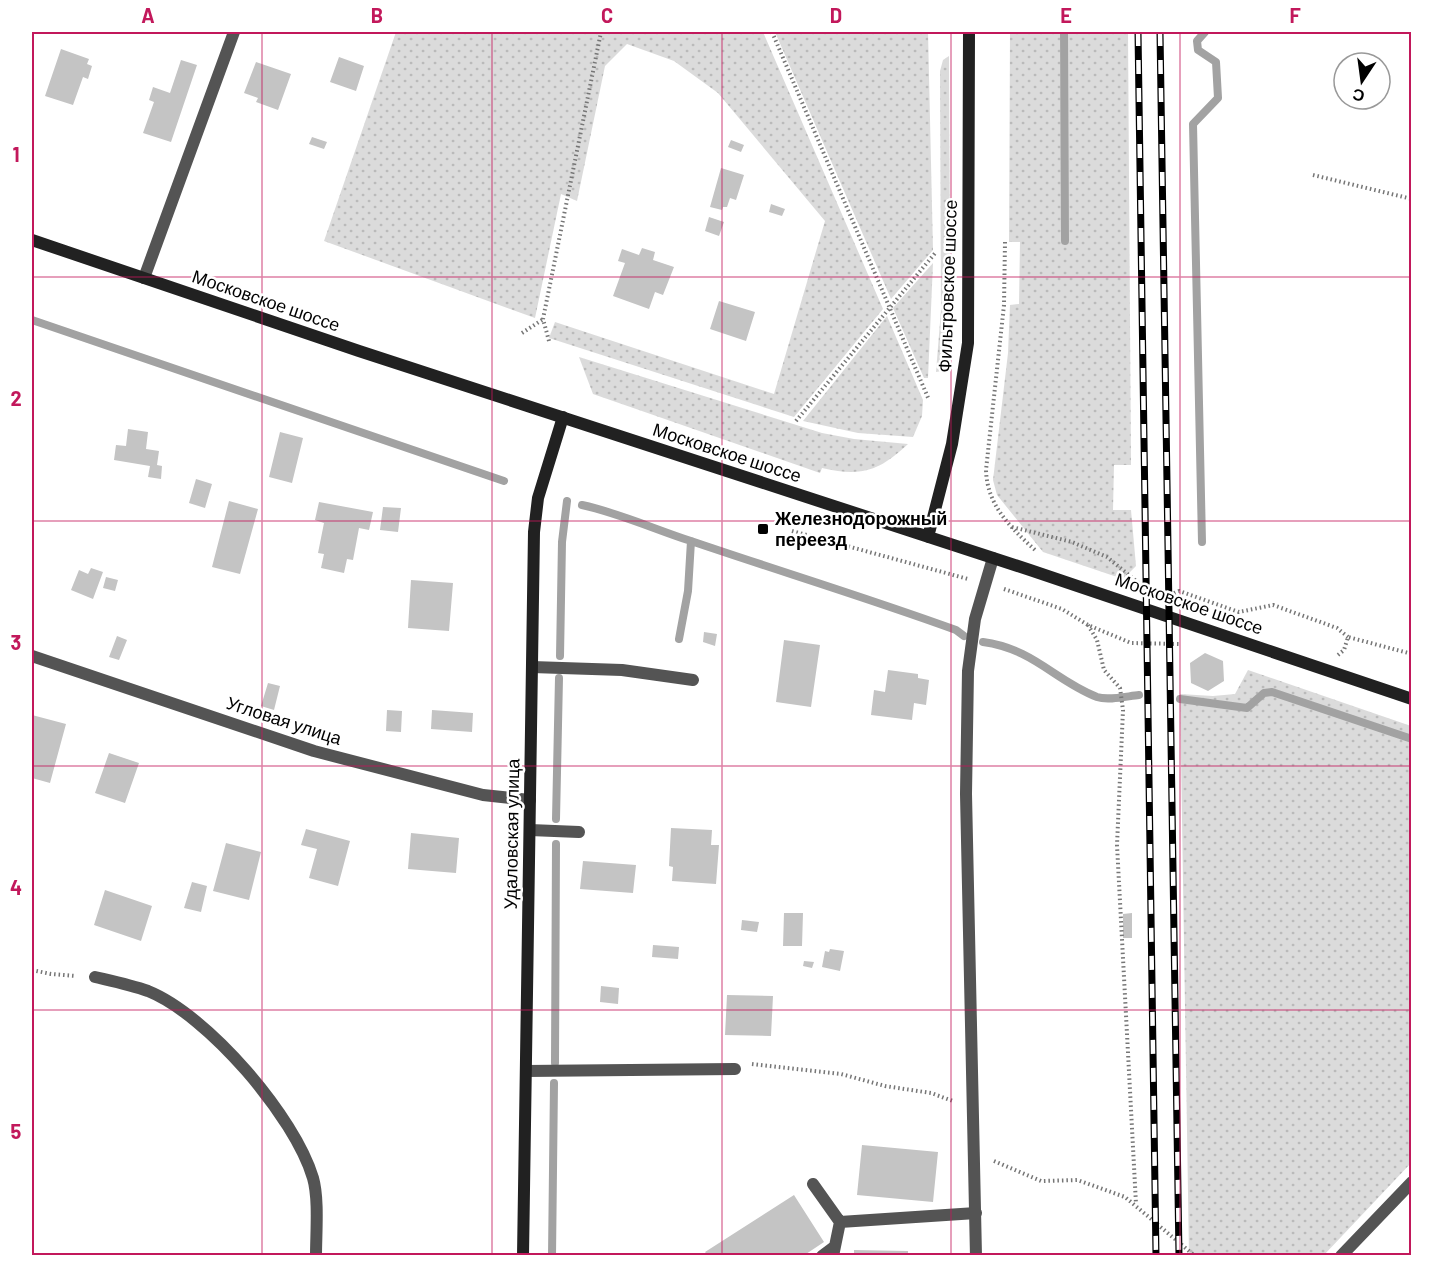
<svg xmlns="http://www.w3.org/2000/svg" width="1443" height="1287" font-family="Barlow,sans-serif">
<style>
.grass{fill:url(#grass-dots)}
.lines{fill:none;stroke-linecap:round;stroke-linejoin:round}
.stream{stroke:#a2a2a2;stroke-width:8}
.building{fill:#c4c4c4}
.path{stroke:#767676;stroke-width:4;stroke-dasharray:1.5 3;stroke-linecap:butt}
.lane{stroke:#545454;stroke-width:12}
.street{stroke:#545454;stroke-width:12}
.secondary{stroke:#212121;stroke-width:12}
.rail-casing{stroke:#000;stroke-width:7}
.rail{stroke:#fff;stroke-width:4.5;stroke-dasharray:14;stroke-linecap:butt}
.grid{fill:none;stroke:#c2185b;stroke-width:1.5;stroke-opacity:0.55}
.poi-dot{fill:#000;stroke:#fff;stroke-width:2}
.labels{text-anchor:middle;stroke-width:5;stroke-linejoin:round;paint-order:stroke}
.street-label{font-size:18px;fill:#000;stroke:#fff}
.poi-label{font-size:18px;font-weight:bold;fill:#000;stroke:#fff;text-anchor:start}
.neatline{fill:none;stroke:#c2185b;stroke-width:2}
.grid-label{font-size:20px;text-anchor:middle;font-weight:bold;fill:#c2185b}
</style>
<defs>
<pattern id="grass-dots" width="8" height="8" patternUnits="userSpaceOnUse" patternTransform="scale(1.5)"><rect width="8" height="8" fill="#dbdbdb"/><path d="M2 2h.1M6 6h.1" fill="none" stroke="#bababa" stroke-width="1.8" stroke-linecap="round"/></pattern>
</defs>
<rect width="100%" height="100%" fill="#fff"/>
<path class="grass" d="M396,32H763L883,309L794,417L549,338L555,322L774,394L825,221L718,93L674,61L627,44L605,66L577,201L561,194L535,318L324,241Z
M775,32H928L933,250L891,299Z
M1010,32H1060L1063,245L1069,241L1063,32H1128L1131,465H1114L1113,510H1131L1136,566L1123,579L1043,552L997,495L993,480L1008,353L1010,305L1019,304L1020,242H1009Z
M949,56L950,261L942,371L936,372L941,310L940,71L943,60Z
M933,263L928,378H924L893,308Z
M887,316L923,400L922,416L913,437L858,433L803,421Z
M579,357L822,433L854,439L908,444C879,471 862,477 822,468L820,473L593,394Z
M1248,670L1411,726V1163L1324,1255H1189L1180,694L1213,696L1235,694Z"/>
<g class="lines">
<path class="stream" d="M1064,32L1065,241
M32,320L504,481
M582,505C619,513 654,529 691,541C779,571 868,598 956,630L964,636
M1202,542L1193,124L1218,98L1216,62L1198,50L1197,41L1205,32
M679,639L688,591L691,541
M983,642C1034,649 1054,680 1097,697C1108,701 1128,696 1139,695
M560,656L562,542L567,501
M1180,699L1247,708L1264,693L1272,692L1412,739
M556,819L559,678
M555,1063L556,844
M552,1256L554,1083"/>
</g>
<path class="building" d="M61,49L89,59L87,64L92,66L88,79L83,77L73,105L45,96Z
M339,57L364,66L356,91L330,82Z
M181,60L197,65L171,142L143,133L154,102L149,100L153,87L170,93Z
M256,62L291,74L278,110L256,102L258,98L244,93Z
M312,137L327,142L324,149L309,144Z
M731,140L744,145L741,152L728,147Z
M721,168L744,175L736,200L730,198L727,207H723L722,210L710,207Z
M771,204L785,209L782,216L769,212Z
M709,217L724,222L719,236L705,231Z
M642,248L655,252L653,260L674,267L663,295L655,292L649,309L613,296L625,263L618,261L622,249L639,255Z
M719,301L755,312L746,341L710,329Z
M128,429L148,432L146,449L159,451L157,465L162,466L161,479L148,477L150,466L114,460L116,445L126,446Z
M280,432L303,438L292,483L269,477Z
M196,479L212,484L205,508L189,503Z
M229,501L258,509L240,574L212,567Z
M319,502L373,512L369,530L359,528L353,560L347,559L344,573L321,568L324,554L318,553L324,523L315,520Z
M383,507L401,508L398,532L380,530Z
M91,568L103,572L93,599L71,590L79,570L88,574Z
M106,577L118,580L115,591L103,588Z
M411,580L453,583L449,631L408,628Z
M704,632L717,634L715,646L703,642Z
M117,636L127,640L119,660L109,657Z
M784,640L820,645L811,707L776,702Z
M1205,653L1223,661L1224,681L1208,691L1191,683L1190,663Z
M888,670L918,674V678L929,680L926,705L914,703L912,720L871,715L874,690L885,692Z
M268,683L280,686L274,710L261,706Z
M387,710L402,711L401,732L386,731Z
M432,710L473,713L472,732L431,729Z
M32,715L66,724L50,783L32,778Z
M109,753L139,763L125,803L95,793Z
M671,828L712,830L711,845H719L716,884L672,881L673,867L669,866Z
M306,829L350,841L338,886L309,878L317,849L301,845Z
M411,833L459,838L456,873L408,869Z
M226,843L261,852L249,900L213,891Z
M583,861L636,865L633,893L580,889Z
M192,882L207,886L201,912L184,908Z
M105,890L152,906L141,941L94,925Z
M784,913H803L802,946H783Z
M1132,913V938H1123V914Z
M742,920L759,922L757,932L741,930Z
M653,945L679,947L678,959L652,957Z
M830,949L844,951L840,971L822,967L825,951L829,952Z
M804,961L814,962L812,968L803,966Z
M601,986L619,988L618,1004L600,1002Z
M727,995L773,996L771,1036L725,1035Z
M862,1145L938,1152L933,1202L857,1195Z
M794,1195L824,1242L803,1256H708L705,1252Z
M854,1250L908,1251V1256H854Z"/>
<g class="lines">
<path class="path" d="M772,32L929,400
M1313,175L1412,199
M1005,242L1004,305L986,470C987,505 1010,527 1035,550
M522,333L542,320
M549,341L543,319L601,32
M796,421L936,252
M1012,527L1072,542L1107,557L1141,585
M792,531L968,579
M1004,589L1062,609L1088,625L1131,643L1180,644
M1170,595L1179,591L1239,612L1273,605L1337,628L1348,637
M1088,625L1097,640L1104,670L1120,688L1123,710L1117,845L1136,1204
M1338,655L1344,650L1348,637L1412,654
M32,970L51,974L76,976
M752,1064L841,1074L885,1086L931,1093L953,1101
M994,1161L1041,1181L1077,1180L1125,1197L1195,1256"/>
<path class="lane" d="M144,278L234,32
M532,667L622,670L693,680
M530,830L579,832
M95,977C112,981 131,985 148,991C208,1015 295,1117 313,1178C319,1199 316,1233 316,1256
M526,1071L735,1069
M813,1184L840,1222
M822,1256L834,1247
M833,1256L840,1222L976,1213"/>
<path class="street" d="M32,656L314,751L483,795L530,800
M976,1256L966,794L968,671L975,619L993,558
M1341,1256L1412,1182"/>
<path class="secondary" d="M32,240L359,351L1030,570L1412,699
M928,537L952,444L968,343L969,32
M523,1256L534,532L538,498L563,417"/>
<g class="rail-casing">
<path id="rail" d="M1138,32L1156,1256
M1160,32L1179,1256"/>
</g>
<use href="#rail" class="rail"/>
</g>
<path class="grid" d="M262,32V1256M492,32V1256M722,32V1256M951,32V1256M1180,32V1256M32,277H1412M32,521H1412M32,766H1412M32,1010H1412"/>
<rect class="poi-dot" x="757" y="523" width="12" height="12" rx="3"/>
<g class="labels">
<g class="street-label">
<text transform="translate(948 286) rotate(-88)" y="6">Фильтровское шоссе</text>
<text transform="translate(266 301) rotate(19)" y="6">Московское шоссе</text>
<text transform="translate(727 453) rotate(18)" y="6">Московское шоссе</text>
<text transform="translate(1189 604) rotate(19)" y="6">Московское шоссе</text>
<text transform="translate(284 721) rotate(18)" y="6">Угловая улица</text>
<text transform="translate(512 834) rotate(-89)" y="6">Удаловская улица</text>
</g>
<g class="poi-label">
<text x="775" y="525">Железнодорожный<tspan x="775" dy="21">переезд</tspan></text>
</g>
</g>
<rect width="1443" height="1287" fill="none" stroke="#ffffff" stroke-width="66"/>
<g transform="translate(1362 81) rotate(193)"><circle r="28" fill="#ffffff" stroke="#999999" stroke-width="1.5"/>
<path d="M0-4.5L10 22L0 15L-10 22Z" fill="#000000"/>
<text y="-9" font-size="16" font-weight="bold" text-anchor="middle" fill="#000000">С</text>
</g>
<rect x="33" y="33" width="1377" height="1221" class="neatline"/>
<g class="grid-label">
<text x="148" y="23">A</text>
<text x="377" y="23">B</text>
<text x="607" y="23">C</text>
<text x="836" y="23">D</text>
<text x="1066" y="23">E</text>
<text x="1295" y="23">F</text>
<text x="16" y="162">1</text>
<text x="16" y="406">2</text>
<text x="16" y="650">3</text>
<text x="16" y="895">4</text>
<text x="16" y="1139">5</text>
</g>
</svg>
